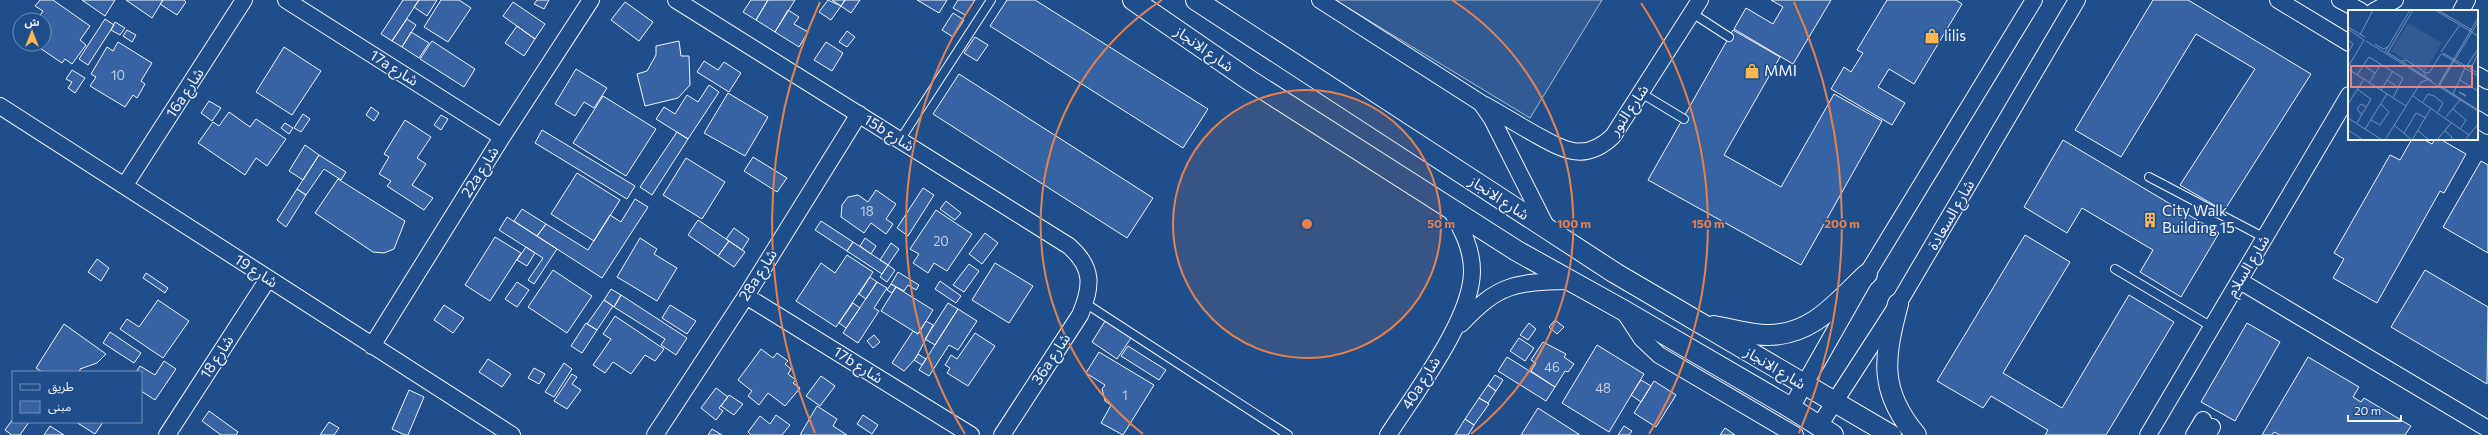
<svg xmlns="http://www.w3.org/2000/svg" width="2488" height="435" font-family="Commissioner,'Noto Sans Arabic',sans-serif">
<style>
.built{fill:#305b95;stroke:#a8bbd7}
.building{fill:#3563a3;stroke:#f2f6ff}
.lines{fill:none;stroke-linecap:round;stroke-linejoin:round}
.service-casing{stroke:#f2f6ff;stroke-width:10}
.minor-casing{stroke:#f2f6ff;stroke-width:18}
.tertiary-casing{stroke:#f2f6ff;stroke-width:22}
.service{stroke:#1f4e8c;stroke-width:8}
.minor{stroke:#1f4e8c;stroke-width:16}
.tertiary{stroke:#1f4e8c;stroke-width:20}
.ring{fill:none;stroke:#ea8049;stroke-width:2}
.labels{text-anchor:middle;stroke-width:3;stroke-linejoin:round;paint-order:stroke}
.number-label{font-size:13px;fill:#c3d1e8}
.poi-label{font-size:15px;fill:#f2f6ff;stroke:#1f4e8c;text-anchor:start}
.street-label{font-size:15px;fill:#f2f6ff;stroke:#1f4e8c}
.inset-road{fill:none;stroke:#7391ba;stroke-width:1}
.view{fill:#e38589;fill-opacity:0.15;stroke:#e38589;stroke-width:2}
.inset-edge{fill:none;stroke:#f2f6ff;stroke-width:2}
.centre{fill:#ea8049;stroke:#1f4e8c;stroke-width:2}
.ring-label{font-size:12px;text-anchor:middle;font-weight:bold;fill:#ea8049;stroke:#1f4e8c;stroke-width:3;stroke-linejoin:round;paint-order:stroke}
</style>
<rect width="100%" height="100%" fill="#1f4e8c"/>
<path class="built" d="M1335,0H1602L1530,118Z"/>
<path class="building" d="M40,0H53L90,26L80,40L86,45L72,64L65,59L62,63L34,44H44V20H37L43,11L35,6Z
M82,0H115L105,16Z
M126,0H163L152,18Z
M163,0H184L186,2L177,15L160,4Z
M403,0H419L392,41L381,34Z
M419,0H437L427,16L414,7Z
M441,0H459L471,8L448,42L424,27Z
M537,0H549L544,9L534,4Z
M751,0H768L756,20L743,12Z
M768,0H795L775,32L756,20Z
M828,0L841,6L831,20L819,12Z
M832,0H845L841,6Z
M845,0H860L851,13L841,6Z
M917,0H947L939,13Z
M958,0H975L965,15L953,8Z
M1007,0H1035L1208,109L1183,148L990,26Z
M1771,0H1831L1793,64L1734,29L1746,8L1773,24L1783,7Z
M1887,0H1956L1962,4L1914,84L1889,69L1878,87L1905,103L1892,125L1831,89L1844,67L1851,72L1863,53L1857,50Z
M2153,0H2188L2311,74L2224,211L2180,185L2255,69L2196,34L2121,157L2075,130Z
M513,2L545,24L535,39L503,16Z
M625,2L653,22L639,41L611,20Z
M788,10L799,17L794,24L808,32L799,47L775,32Z
M953,13L964,20L953,37L942,30Z
M105,19L114,25L88,65L79,59Z
M407,19L416,25L402,47L392,41Z
M115,22L125,28L120,35L111,30Z
M517,26L535,39L524,56L505,43Z
M127,30L136,35L132,42L123,36Z
M1733,30L1780,57L1724,155L1781,187L1834,94L1882,121L1801,265L1648,180Z
M847,31L855,37L847,47L839,42Z
M411,32L429,43L419,58L402,47Z
M975,37L988,45L977,61L964,53Z
M432,41L475,69L464,87L420,59Z
M679,41L681,56H689L690,85L678,98L645,106L637,74L647,71L656,55V46Z
M118,42L152,63L141,81L145,84L137,98L133,95L125,107L90,86L96,77L91,74L107,47L113,51Z
M826,42L843,53L832,71L814,60Z
M284,47L321,71L292,115L256,92Z
M704,61L718,70L724,62L741,73L729,92L697,72Z
M576,69L607,88L594,108L584,102L575,116L555,104Z
M72,70L85,78L75,93L68,88L72,82L66,79Z
M959,74L1153,198L1127,238L933,114Z
M709,85L719,92L688,139L656,119L664,107L675,114L687,95L698,102Z
M728,93L768,117L745,156L704,133Z
M603,96L656,129L626,176L573,143Z
M209,101L221,108L212,121L201,113Z
M371,107L379,113L374,121L366,115Z
M229,112L250,127L256,119L286,139L267,166L256,158L245,175L198,143L213,122L219,126Z
M303,114L310,119L301,132L294,128Z
M441,115L448,119L441,130L434,125Z
M405,120L431,137L417,158L426,164L412,185L433,198L424,210L387,186L391,181L379,174L389,157L384,154Z
M285,123L293,128L289,134L281,128Z
M542,130L635,186L627,199L535,143Z
M677,132L688,139L652,195L640,187Z
M2412,139H2423L2432,144L2435,139H2440L2466,154L2444,193L2440,191L2377,303L2333,278L2344,259L2334,253L2390,155L2400,160Z
M2063,140L2219,233L2181,297L2140,272L2153,250L2082,208L2067,233L2024,207Z
M305,145L319,155L303,180L289,171Z
M319,155L346,172L341,180L324,169L306,195L297,189Z
M753,157L787,178L777,192L744,171Z
M686,158L725,182L702,219L663,195Z
M2481,161L2488,165V253L2443,227Z
M577,173L620,200L594,241L551,214Z
M338,179L405,221L394,249L384,253L373,252L315,213Z
M923,188L934,195L908,236L897,228Z
M297,189L306,195L286,227L277,220Z
M876,190L896,204L886,219L893,224L886,234L871,223L864,233L841,217L842,205L848,197L858,195L868,202Z
M635,199L648,207L602,278L537,236L546,224L588,250L610,215L621,222Z
M946,201L961,213L955,220L940,209Z
M522,209L546,224L537,236L514,221Z
M936,210L972,234L947,271L934,263L928,273L913,263L919,254L910,249Z
M507,217L557,249L534,284L528,280L543,258L499,230Z
M698,220L729,241L718,256L688,235Z
M821,221L853,242L847,251L815,230Z
M734,228L749,239L742,250L726,239Z
M985,233L998,243L982,264L969,254Z
M2025,235L2070,262L2003,373L2062,408L2129,295L2174,322L2106,435H2045L2048,430L1991,396L1983,408L1937,381Z
M495,237L521,253L490,301L465,285Z
M640,238L657,249L654,254L677,268L657,301L617,277Z
M865,238L876,246L871,254L860,246Z
M729,241L745,252L734,267L718,256Z
M853,242L888,265L882,274L847,251Z
M891,243L899,249L888,265L880,260Z
M526,247L535,253L527,266L517,260Z
M847,255L873,272L836,327L796,301L821,263L835,273Z
M97,259L109,268L101,281L88,272Z
M995,263L1033,286L1009,323L972,300Z
M969,264L979,271L964,292L953,285Z
M888,265L895,270L887,282L880,277Z
M553,270L592,296L567,333L528,307Z
M2425,270L2488,307L2487,384L2391,327Z
M898,272L919,285L916,290L908,285L904,291L891,284Z
M146,273L168,288L165,293L143,278Z
M870,277L877,282L866,299L859,294Z
M940,281L961,296L956,303L935,289Z
M517,282L529,290L517,307L505,299Z
M877,282L887,288L874,308L879,311L858,343L843,333Z
M891,284L896,287L892,293L887,290Z
M896,287L933,310L918,334L881,311Z
M611,289L621,295L614,307L604,300Z
M621,295L687,338L676,355L661,345L665,339L614,307Z
M158,300L189,321L163,358L120,329L127,319L139,327Z
M604,300L613,306L597,330L587,324Z
M853,303L860,308L846,328L839,323Z
M948,303L958,309L935,345L925,339Z
M444,305L464,318L453,333L434,320Z
M670,305L696,321L687,334L662,318Z
M958,309L977,321L958,350L949,345L929,376L919,370Z
M615,316L664,349L655,361L645,355L631,374L613,362L605,373L593,365L611,339L603,334Z
M1107,318L1133,335L1117,359L1092,342Z
M1555,320L1564,327L1557,334L1549,327Z
M926,321L933,325L916,358L904,371L892,363L913,331L918,334Z
M586,323L597,330L582,353L571,346Z
M1529,323L1536,329L1528,340L1520,335Z
M2247,323L2280,342L2235,421L2201,402Z
M64,324L106,354L97,363L80,369V372H42L36,368Z
M110,332L141,353L134,363L103,343Z
M975,333L995,346L968,386L947,373L950,368L945,365L951,355L957,359Z
M874,335L880,342L873,348L867,341Z
M1519,338L1534,348L1525,361L1510,351Z
M1543,342L1566,354L1564,357L1574,364L1568,372L1565,371L1555,387L1531,371L1536,363L1531,360Z
M1597,345L1644,374L1609,432L1562,403Z
M1128,346L1166,370L1159,380L1121,356Z
M761,349L773,358L777,353L788,361L785,364L791,369L788,374L796,380L793,383L800,388L785,406L768,393L759,405L748,396L752,391L738,380Z
M1099,352L1154,385L1123,435L1101,423L1111,405L1105,401L1102,389L1105,385L1086,373Z
M918,354L926,359L922,365L914,360Z
M1507,357L1555,387L1546,401L1498,371Z
M2308,357L2359,387L2353,397L2361,402L2364,398L2411,426L2405,435H2280L2274,432L2272,435H2262Z
M488,359L511,374L502,387L479,372Z
M164,361L176,369L155,400L141,391V372H136L140,366L155,375Z
M564,363L572,369L554,397L545,392Z
M534,368L545,374L539,384L528,378Z
M572,374L577,377L572,384L581,390L567,409L554,401Z
M1495,375L1503,380L1496,391L1488,385Z
M821,376L835,386L820,406L806,396Z
M1641,380L1651,386L1641,402L1631,395Z
M1654,381L1676,395L1656,427L1634,413Z
M1488,385L1496,391L1488,403L1479,398Z
M716,388L728,397L719,408L723,411L716,420L701,408Z
M409,390L424,397L408,435H405L392,429Z
M729,395L743,404L734,415L721,406Z
M1479,398L1489,404L1474,425L1465,419Z
M817,406L837,419L833,426L847,435H800Z
M1538,408L1580,435H1521Z
M209,411L238,432L236,435H221L202,421Z
M776,415L790,425L782,435H751L748,432L760,416L770,424Z
M863,415L878,425L872,434L857,424Z
M13,419V422H29L20,435H12L5,430Z
M1465,419L1474,425L1468,435H1455Z
M76,422H103L95,434Z
M329,422L339,428L334,435H320Z
M50,426L64,435H44Z
M1624,426L1632,431L1629,435H1618Z
M1725,428L1735,435H1720Z
M712,429L722,435H708Z"/>
<g class="lines">
<g class="service-casing">
<path id="service" d="M1692,13L1729,37
M1641,93L1684,119
M900,140L991,0
M2149,177L2265,238
M2115,269L2212,327
M1085,303L1288,435"/>
</g>
<g class="minor-casing">
<path id="minor" d="M286,0L502,137
M676,0L1069,246C1094,268 1092,287 1080,315L1002,435
M1320,0L1481,103L1492,119L1548,230
M2278,0L2349,43
M2340,0L2361,11
M2374,11L2395,0
M2461,11L2467,0
M2477,75L2488,81
M1485,105C1501,114 1517,124 1533,133C1562,149 1584,164 1613,136L1700,0
M0,106L512,435
M2477,119L2488,126
M125,185L244,0
M2240,281L2488,429
M746,296L971,435
M1623,310L1642,339L1659,355L1795,435
M1461,324C1498,284 1515,282 1569,281
M372,346L502,137L591,0
M1791,408L1867,274L2034,0
M1819,426L1898,304L2077,0
M167,435L268,279
M655,435L746,296L859,114
M1388,435C1415,393 1472,319 1472,271C1472,247 1461,228 1450,208
M2148,435L2349,95
M2194,435L2203,420
M2207,435L2212,427"/>
</g>
<g class="tertiary-casing">
<path id="tertiary" d="M1133,0L1249,80L1517,251L1623,310L1791,408L1833,435
M1196,0L1615,273L1891,435
M1898,304C1884,357 1878,390 1916,435
M1714,326C1732,329 1750,335 1768,335C1813,335 1837,302 1867,274"/>
</g>
<use href="#service" class="service"/>
<use href="#minor" class="minor"/>
<use href="#tertiary" class="tertiary"/>
</g>
<circle cx="1307" cy="224" r="134" fill="#ea8049" fill-opacity=".12"/>
<g class="ring">
<circle cx="1307" cy="224" r="134"/>
<path d="M1143 434A267 267 0 0 1 1162 0M1452 0A267 267 0 0 1 1471 434"/>
<path d="M965 434A401 401 0 0 1 973 3M1641 3A401 401 0 0 1 1649 434"/>
<path d="M815 433A535 535 0 0 1 820 2M1794 2A535 535 0 0 1 1799 433"/>
</g>
<defs>
<g id="shop-bare" transform="scale(1.2)"><path d="M-5-2.5h2.3a2.7 3.5 0 0 1 5.4 0H5L5.5 6h-11ZM-1.5-2.5h3a1.5 2.3 0 0 0-3 0Z" fill="#ffb74d" stroke="#1f4e8c" stroke-width="2.5" paint-order="stroke"/></g>
<g id="building-bare" transform="scale(1.2)"><path d="M-4-6H4V6H1V3H-1V6H-4ZM-2.5-4.3h1.7v1.8h-1.7ZM.8-4.3h1.7v1.8H.8ZM-2.5-1h1.7V.8h-1.7ZM.8-1h1.7V.8H.8Z" fill="#ffb74d" stroke="#1f4e8c" stroke-width="2.5" paint-order="stroke"/></g>
</defs>
<g fill-rule="evenodd">
<use href="#shop-bare" x="1932" y="36"/>
<use href="#shop-bare" x="1752" y="71"/>
<use href="#building-bare" x="2150" y="220"/>
</g>
<g class="labels">
<g class="number-label">
<text x="118" y="80">10</text>
<text x="867" y="216">18</text>
<text x="941" y="246">20</text>
<text x="1552" y="372">46</text>
<text x="1603" y="393">48</text>
<text x="1125" y="400">1</text>
</g>
<g class="poi-label">
<text x="1944" y="41">lilis</text>
<text x="1764" y="76">MMI</text>
<text x="2162" y="216">City Walk<tspan x="2162" dy="17">Building 15</tspan></text>
</g>
<g class="street-label">
<text transform="translate(1204 49) rotate(35)" y="5">شارع الانجاز</text>
<text transform="translate(394 68) rotate(32)" y="5">17a شارع</text>
<text transform="translate(185 93) rotate(-57)" y="5">16a شارع</text>
<text transform="translate(1629 110) rotate(-56)" y="5">شارع النور</text>
<text transform="translate(889 133) rotate(32)" y="5">15b شارع</text>
<text transform="translate(480 172) rotate(-58)" y="5">22a شارع</text>
<text transform="translate(1499 198) rotate(33)" y="5">شارع الانجاز</text>
<text transform="translate(1951 215) rotate(-60)" y="5">شارع السعادة</text>
<text transform="translate(2248 266) rotate(-59)" y="5">شارع السلام</text>
<text transform="translate(256 271) rotate(33)" y="5">شارع 19</text>
<text transform="translate(758 275) rotate(-58)" y="5">28a شارع</text>
<text transform="translate(217 357) rotate(-57)" y="5">شارع 18</text>
<text transform="translate(1051 359) rotate(-57)" y="5">36a شارع</text>
<text transform="translate(858 365) rotate(32)" y="5">17b شارع</text>
<text transform="translate(1775 368) rotate(31)" y="5">شارع الانجاز</text>
<text transform="translate(1421 383) rotate(-58)" y="5">40a شارع</text>
</g>
</g>
<g transform="translate(2348 10)">
<rect width="130" height="130" fill="#1f4e8c"/>
<path d="M60,13L94,33L77,62L43,41Z" fill="#305b95"/>
<path class="inset-road" d="M87,0L130,26M90,0L124,20M0,17L17,27M0,19L16,30M12,25L25,0M0,30L5,34L0,43M18,31L130,101M27,34L35,39L40,37M37,42L62,0M39,42L84,71M40,42L65,0M93,42L111,16M95,43L130,63M94,44L130,66M54,51L58,50L75,61L78,66M15,55L27,63M0,57L16,30M118,57L130,39M0,59L58,96M123,59L130,43M76,62L81,63L93,44M9,65L21,47L55,68L45,88M39,70L51,78M112,70L130,81M21,73L33,54M91,74L130,8M91,75L130,100M91,76L130,12M33,80L45,61M111,82L117,85L118,86H117ZM105,84L117,58M65,86L121,125M75,92L80,84L86,86L95,93L90,102M0,94L16,69M105,99L118,110L112,119M14,105L9,99L13,94L19,97M98,107L112,90M0,108L34,130M23,110L32,115L41,102L33,94M9,113L23,89L9,79M46,115L64,130M17,119L39,84M0,120L15,130M69,120L81,130M97,121L104,127L103,130M56,123L68,103L78,108M37,130L73,72L79,70M64,130L83,98M89,130L104,112M117,130L130,114"/>
<path class="view" d="M3,56H124V77H3Z"/>
<rect width="130" height="130" class="inset-edge"/>
</g>
<circle cx="1307" cy="224" r="6" class="centre"/>
<g class="ring-label">
<text x="1441" y="228">50 m</text>
<text x="1574" y="228">100 m</text>
<text x="1708" y="228">150 m</text>
<text x="1842" y="228">200 m</text>
</g>
<rect x="12" y="371" width="130" height="52" fill="#1f4e8c" stroke="#7391ba"/>
<rect x="20" y="384" width="20" height="6" fill="#1f4e8c" stroke="#7391ba"/>
<text x="48" y="391" font-size="12" fill="#f2f6ff">طريق</text>
<rect x="20" y="401" width="20" height="12" fill="#3563a3" stroke="#7391ba"/>
<text x="48" y="411" font-size="12" fill="#f2f6ff">مبنى</text>
<g transform="translate(32 32)"><circle r="19" fill="#1f4e8c" stroke="#7391ba"/>
<path d="M0-3L7 15L0 10L-7 15Z" fill="#ffb74d"/>
<text y="-6" font-size="11" font-weight="bold" text-anchor="middle" fill="#f2f6ff">ش</text>
</g>
<path d="M2348 415v6h53v-6" fill="none" stroke="#f2f6ff" stroke-width="2"/>
<text x="2354" y="415" font-size="12" fill="#f2f6ff" stroke="#1f4e8c" stroke-width="3" paint-order="stroke">20 m</text>
</svg>
